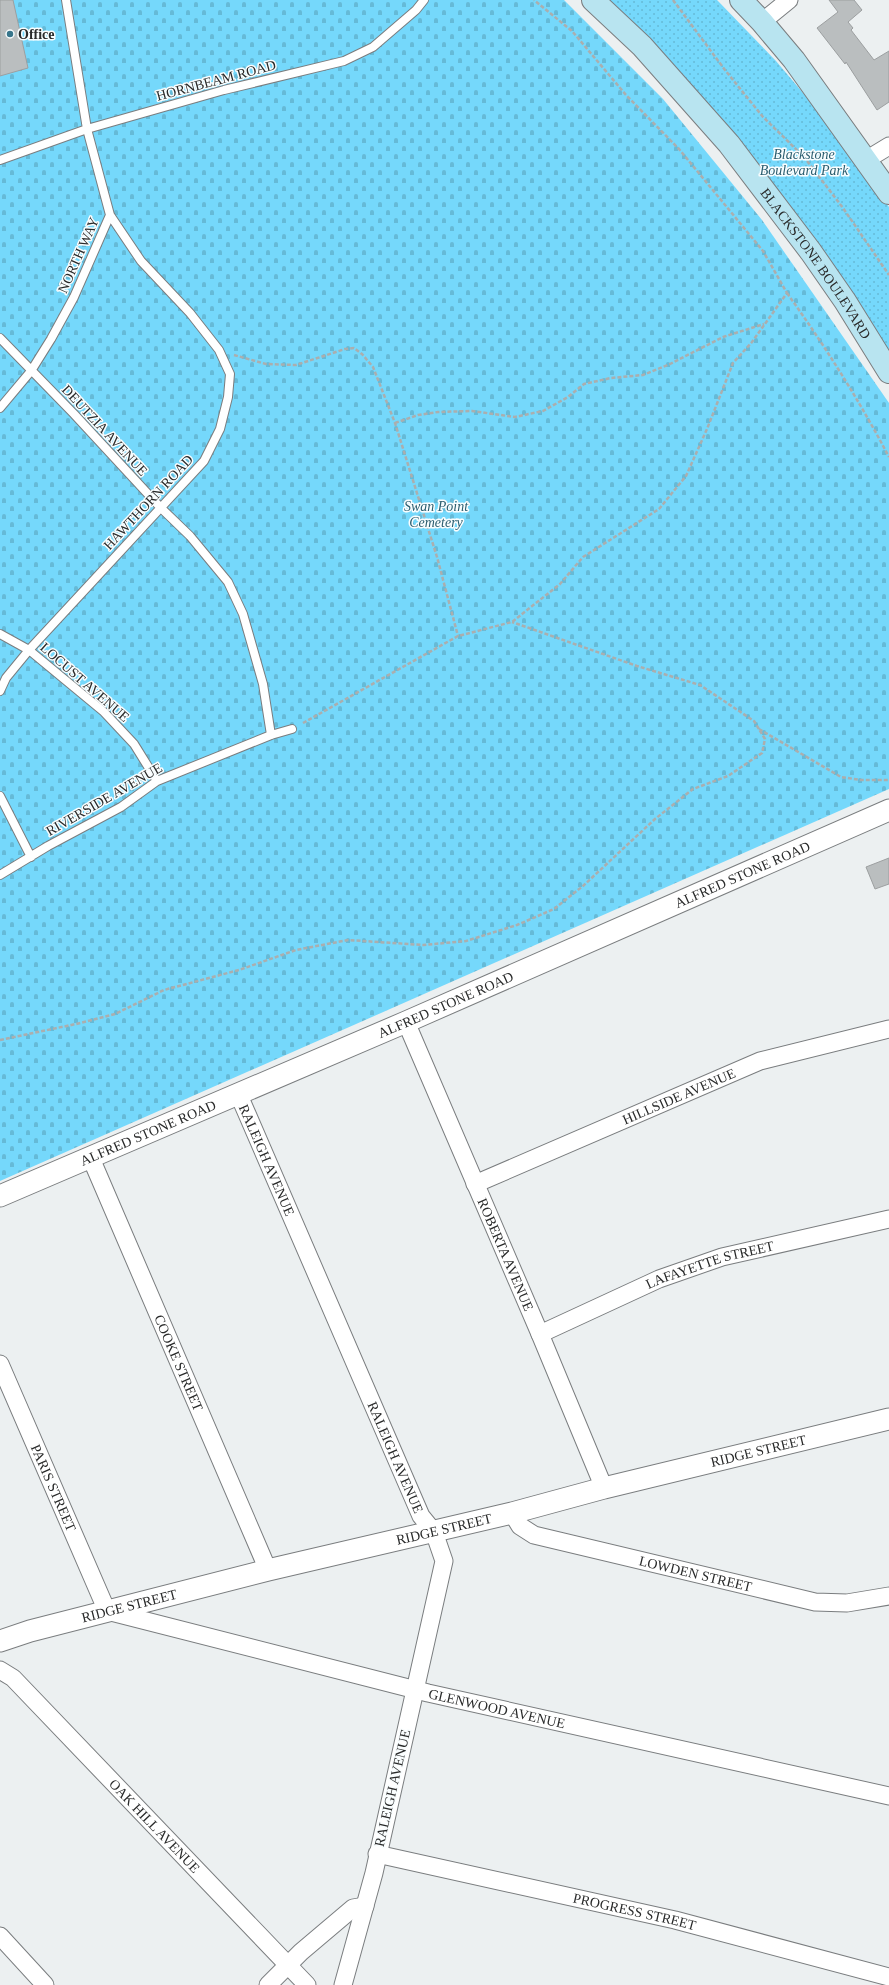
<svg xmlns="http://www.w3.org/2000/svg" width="889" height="1985" font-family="Georgia,serif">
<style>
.cemetery{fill:url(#cemetery-stones)}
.park{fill:url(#park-dots)}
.building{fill:#babebf;stroke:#9c9fa0}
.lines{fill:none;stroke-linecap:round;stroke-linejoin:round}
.service-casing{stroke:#7a7d7f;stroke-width:10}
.minor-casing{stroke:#7a7d7f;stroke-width:19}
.tertiary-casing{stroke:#7a7d7f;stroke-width:23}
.secondary-casing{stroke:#7a7d7f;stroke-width:24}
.path{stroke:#abaeae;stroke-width:2.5;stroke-dasharray:4 2;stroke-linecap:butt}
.service{stroke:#fff;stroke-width:8}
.minor{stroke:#fff;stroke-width:17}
.tertiary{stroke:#fff;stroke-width:21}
.secondary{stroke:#b8e4f0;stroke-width:22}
.poi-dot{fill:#37758b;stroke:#f9fdfe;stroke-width:1.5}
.labels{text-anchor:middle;stroke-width:3;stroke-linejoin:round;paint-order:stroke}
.poi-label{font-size:14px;font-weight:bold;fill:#292a2a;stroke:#f9fdfe;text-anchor:start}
.street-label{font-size:14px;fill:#292a2a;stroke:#f9fdfe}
.park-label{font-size:14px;font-style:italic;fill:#2b5e70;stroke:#f9fdfe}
</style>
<defs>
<pattern id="cemetery-stones" width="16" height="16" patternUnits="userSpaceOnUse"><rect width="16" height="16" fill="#75d8fb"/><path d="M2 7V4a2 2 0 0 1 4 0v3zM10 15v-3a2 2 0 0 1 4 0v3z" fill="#65bad7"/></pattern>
<pattern id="park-dots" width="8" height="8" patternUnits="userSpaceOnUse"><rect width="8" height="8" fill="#75d8fb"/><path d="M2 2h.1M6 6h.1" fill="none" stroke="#65bad7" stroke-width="1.8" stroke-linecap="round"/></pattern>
</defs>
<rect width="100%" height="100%" fill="#ecf0f1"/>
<path class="cemetery" d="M0,0H564L663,99L762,220L889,403V789L0,1181Z"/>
<path class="park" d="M604,0H717L776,61L837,133L889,207V355Z"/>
<path class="building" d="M0,0H13L28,68L0,76Z
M829,0H854L862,10L848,22L853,28L851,30L874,60L889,51V102L877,110L846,62L845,64L817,28L838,12Z
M889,858V884L875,889L866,867Z"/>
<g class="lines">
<g class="service-casing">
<path id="service" d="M0,160L87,129L224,90L344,61L373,47L416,10L424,0
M0,338L74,414L160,507L190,536L228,582L243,614L263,684L271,735
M0,408L31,371L51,339L74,297L110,215L87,129L66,0
M0,634L29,650L104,712L134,744L157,781
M0,691L6,678L29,650L204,461L220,429L228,397L230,374L219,350L190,313L141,261L110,215
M0,796L31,857
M0,875L48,846L121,807L157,781L271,735L292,729"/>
</g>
<g class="minor-casing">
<g id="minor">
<path d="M762,22L789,0"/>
<path d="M866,160L889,146"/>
<path id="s1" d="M406,1022L540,1334L604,1488"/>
<path id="s2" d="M238,1093L421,1516L434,1532L444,1561L374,1873L343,1985"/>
<path id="s3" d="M90,1156L268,1570"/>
<path id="s4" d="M475,1184L760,1061L889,1029"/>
<path id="s5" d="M540,1334L659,1279L722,1257L889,1219"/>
<path id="s6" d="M0,1364L107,1611L428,1693L889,1796"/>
<path id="s7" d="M512,1513L520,1526L534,1535L815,1602L847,1603L889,1596"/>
<path id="s8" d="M0,1670L13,1678L307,1985"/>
<path id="s9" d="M377,1854L675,1920L889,1977"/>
<path d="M0,1936L45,1985"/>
<path d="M268,1985L301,1952L353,1908L365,1906"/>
</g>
</g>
<g class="tertiary-casing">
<g id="tertiary">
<path id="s10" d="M0,1196L406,1022L889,810"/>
<path id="s11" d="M0,1641L30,1631L268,1570L512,1513L604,1488L889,1419"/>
</g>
</g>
<g class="secondary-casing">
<g id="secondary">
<path id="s12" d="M593,0L642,46L729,144L811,252L845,301L889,372"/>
<path d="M741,0L762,22L794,60L889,193"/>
</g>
</g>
<path class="path" d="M673,0L725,70L763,117L804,157L843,208L889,275
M787,293C825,346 859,400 889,457
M234,355L266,364L296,365L345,349L354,348L362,354L373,367L395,423L437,557L458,636
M395,423L418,415L438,412L472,411L515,417L543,411L568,397L584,384L611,378L643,375L670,364L723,337L764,324
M303,723L458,636L512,622L560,584L583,557L659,509L686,476L707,429L733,363L752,342L787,293L763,251L679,149L626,95L572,31L534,0
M759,729L841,777L861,780H889
M0,1040L76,1024L115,1014L164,990L239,970L296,950L348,940L423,945L466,941L517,925L554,909L583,886L655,819L693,789L728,776L762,753L765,739L754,721L700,685L637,666L512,622"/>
<use href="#service" class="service"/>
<use href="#minor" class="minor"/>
<use href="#tertiary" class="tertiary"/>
<use href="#secondary" class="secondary"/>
</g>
<circle class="poi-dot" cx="10" cy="34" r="4"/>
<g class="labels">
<g class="poi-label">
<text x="18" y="39">Office</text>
</g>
<g class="street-label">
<text transform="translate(216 80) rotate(-15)" y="5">HORNBEAM ROAD</text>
<text transform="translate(78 255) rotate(-66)" y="5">NORTH WAY</text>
<text dy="5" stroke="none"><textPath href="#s12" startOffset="346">BLACKSTONE BOULEVARD</textPath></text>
<text transform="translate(105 430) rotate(47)" y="5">DEUTZIA AVENUE</text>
<text transform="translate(148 502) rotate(-47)" y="5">HAWTHORN ROAD</text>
<text transform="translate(85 682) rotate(41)" y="5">LOCUST AVENUE</text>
<text transform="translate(104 799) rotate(-30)" y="5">RIVERSIDE AVENUE</text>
<text dy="5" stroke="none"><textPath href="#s10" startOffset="809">ALFRED STONE ROAD</textPath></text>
<text dy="5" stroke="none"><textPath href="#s10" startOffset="485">ALFRED STONE ROAD</textPath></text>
<text dy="5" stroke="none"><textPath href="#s4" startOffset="222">HILLSIDE AVENUE</textPath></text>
<text dy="5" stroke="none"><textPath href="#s10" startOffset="161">ALFRED STONE ROAD</textPath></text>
<text dy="5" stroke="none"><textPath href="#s2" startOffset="73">RALEIGH AVENUE</textPath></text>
<text dy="5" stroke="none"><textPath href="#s1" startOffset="253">ROBERTA AVENUE</textPath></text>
<text dy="5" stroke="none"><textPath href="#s5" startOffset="184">LAFAYETTE STREET</textPath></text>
<text dy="5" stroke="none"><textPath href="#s3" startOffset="225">COOKE STREET</textPath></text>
<text dy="5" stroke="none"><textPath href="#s11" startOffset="782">RIDGE STREET</textPath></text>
<text dy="5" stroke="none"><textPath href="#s2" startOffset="397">RALEIGH AVENUE</textPath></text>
<text dy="5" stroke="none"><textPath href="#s6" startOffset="135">PARIS STREET</textPath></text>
<text dy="5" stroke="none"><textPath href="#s11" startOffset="458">RIDGE STREET</textPath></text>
<text dy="5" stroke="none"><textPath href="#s7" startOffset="198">LOWDEN STREET</textPath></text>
<text dy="5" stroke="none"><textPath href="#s11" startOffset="134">RIDGE STREET</textPath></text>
<text dy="5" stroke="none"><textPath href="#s6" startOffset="671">GLENWOOD AVENUE</textPath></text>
<text transform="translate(392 1788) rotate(-77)" y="5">RALEIGH AVENUE</text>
<text dy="5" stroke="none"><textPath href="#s8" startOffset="220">OAK HILL AVENUE</textPath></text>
<text dy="5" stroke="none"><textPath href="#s9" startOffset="264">PROGRESS STREET</textPath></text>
</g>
<g class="park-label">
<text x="804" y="159">Blackstone<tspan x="804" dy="16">Boulevard Park</tspan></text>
<text x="436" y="511">Swan Point<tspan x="436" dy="16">Cemetery</tspan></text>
</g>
</g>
</svg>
